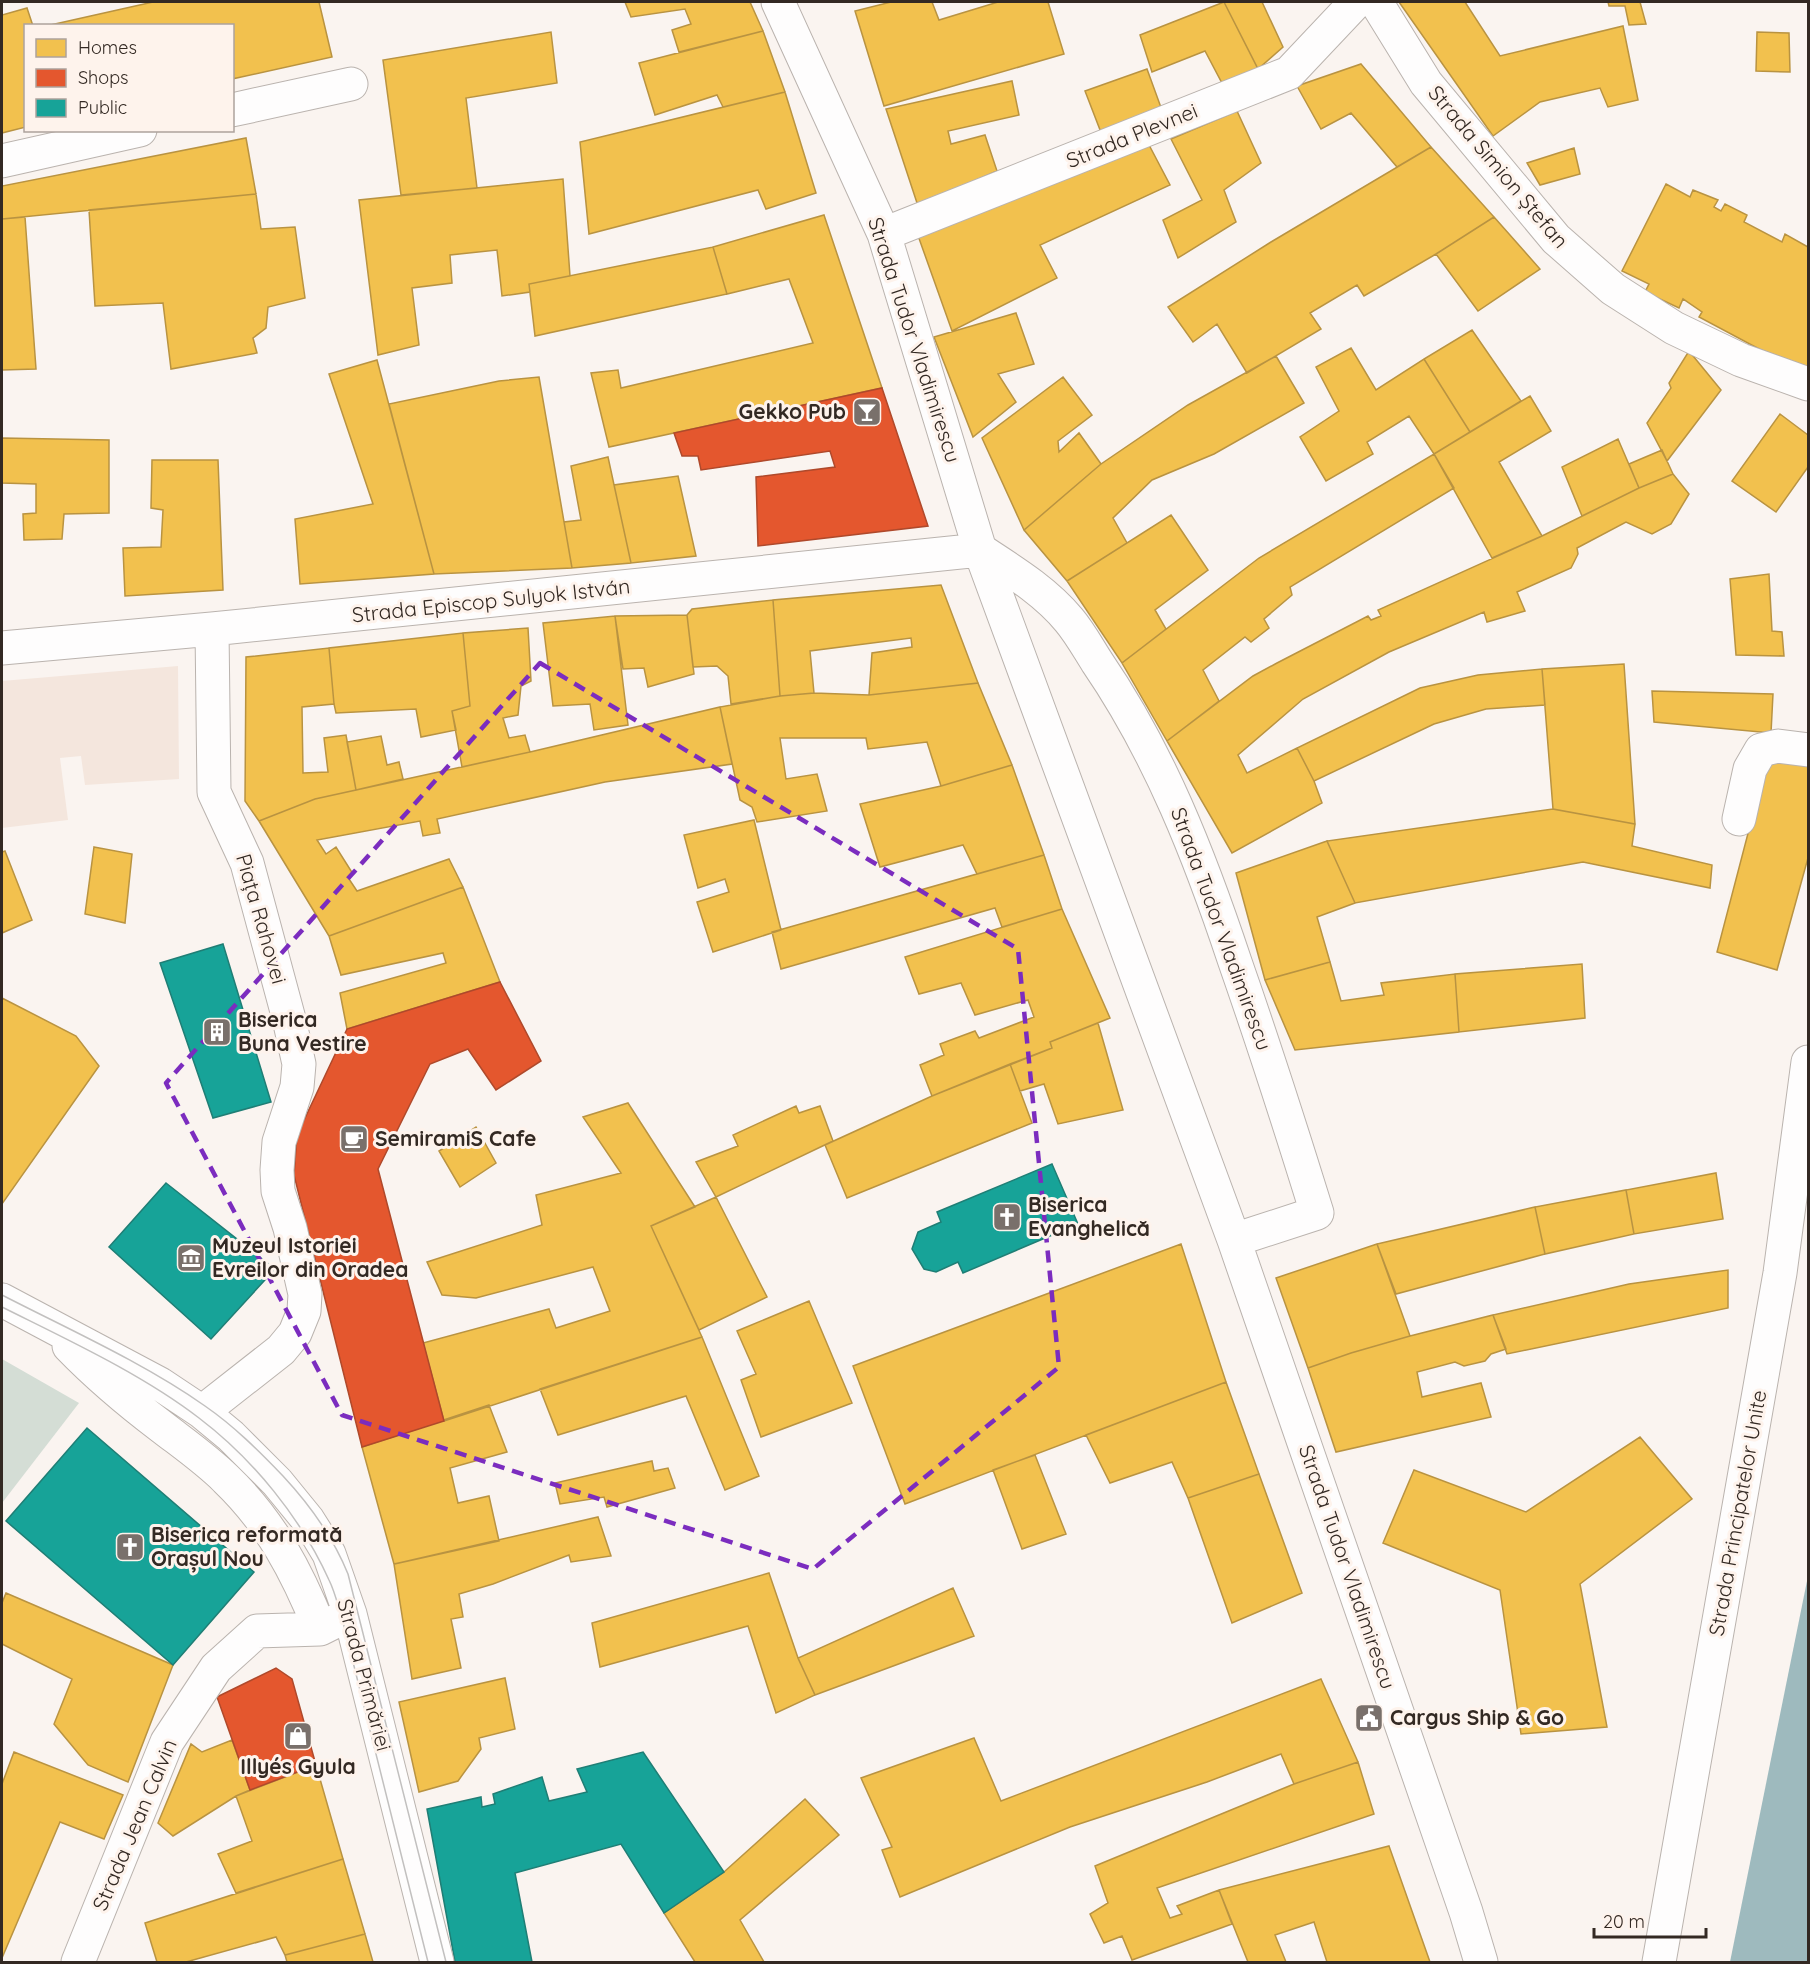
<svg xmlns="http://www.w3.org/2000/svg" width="1810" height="1964" font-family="Quicksand,sans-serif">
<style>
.built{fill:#f4e6dd}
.green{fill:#d4ddd5}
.water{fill:#9ebabe}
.homes{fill:#f2c14e;stroke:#b99341;stroke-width:1.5}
.shops{fill:#e4572e;stroke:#af492b;stroke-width:1.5}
.public{fill:#17a398;stroke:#1f7e75;stroke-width:1.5}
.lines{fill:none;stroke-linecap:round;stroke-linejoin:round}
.minor-casing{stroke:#bab3ae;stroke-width:35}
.minor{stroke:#fefdfd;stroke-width:33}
.tram{stroke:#c2c0bf;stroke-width:1.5}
.marked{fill:none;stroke:#7b2cbf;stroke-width:4.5;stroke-dasharray:12 8;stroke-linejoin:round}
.labels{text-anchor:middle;stroke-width:6;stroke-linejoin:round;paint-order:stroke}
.street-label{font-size:21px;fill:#332923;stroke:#fef3ec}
.poi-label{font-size:21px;font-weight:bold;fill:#332923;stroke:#fef3ec;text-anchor:start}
</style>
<rect width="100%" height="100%" fill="#faf4f0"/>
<path class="built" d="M178,666L179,779L85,785L81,756L60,758L68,820L2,828V681Z"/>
<path class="green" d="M2,1359L79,1403L2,1503Z"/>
<path class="water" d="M1808,1576V1962H1730Z"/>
<path class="homes" d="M153,2H319L332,57L232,79V26H46Z
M625,2H750L763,31L679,52L672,30L691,24L685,9L631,17Z
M891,2H932L939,20L998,2H1048L1064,54L884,106L855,11Z
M1224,2H1262L1283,47L1258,69Z
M1224,2L1258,69L1223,85L1205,51L1152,72L1140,35Z
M1399,2H1465L1500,56L1623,26L1638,100L1608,107L1600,88L1540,102L1493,136Z
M1608,2H1640L1646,24L1629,25L1625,6H1609Z
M27,8L33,26H26V127L2,133V15Z
M763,31L785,92L723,107L717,95L655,115L639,63Z
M551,32L557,83L466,98L477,188L401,195L383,60Z
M1757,32L1789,33L1790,72L1756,71Z
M1361,64L1431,147L1397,167L1351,113L1321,129L1297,86Z
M1147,69L1163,113L1102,135L1085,91Z
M1012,81L1019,115L948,131L951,144L985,135L997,171L918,206L886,109Z
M785,92L816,193L766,209L758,190L589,234L580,142Z
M1237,111L1261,163L1224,190L1236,222L1178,258L1163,220L1202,200L1171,139Z
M246,138L256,194L2,219V186Z
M1148,143L1170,185L1040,245L1057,278L952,331L916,230Z
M1431,147L1494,217L1436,254L1364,296L1357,285L1310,313L1321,329L1247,373L1217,324L1193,342L1168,307L1271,242Z
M1574,148L1580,174L1540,185L1527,163Z
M563,179L570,276L529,284L530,292L502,296L497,250L450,255L452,283L412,288L419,345L378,355L359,200Z
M1666,184L1690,197L1693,190L1718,200L1714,207L1721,211L1725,204L1747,215L1744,222L1782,242L1785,234L1808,247V367L1761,350L1699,317L1702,312L1683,299L1679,308L1645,292L1649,284L1622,271Z
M256,194L261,229L295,227L305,298L268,307L266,328L253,338L257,353L171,369L163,303L95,306L89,210Z
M824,215L882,388L609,447L591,373L618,370L621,388L813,343L789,279L727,294L713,247Z
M25,217L36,369L2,370V219Z
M1494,217L1540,269L1478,311L1436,254Z
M713,247L727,294L535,336L529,284Z
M1016,313L1034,364L998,374L1016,402L973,437L934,337Z
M1472,330L1521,401L1470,432L1424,359Z
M1351,348L1376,390L1424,359L1470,432L1434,454L1409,416L1367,442L1373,454L1326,481L1300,437L1339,411L1316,367Z
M1689,351L1721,390L1667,461L1647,423L1671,388L1669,383Z
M1276,356L1304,403L1214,454L1152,480L1113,518L1127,543L1067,581L1024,530L1101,464L1188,405Z
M377,360L434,574L300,584L295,519L373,504L329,374Z
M539,377L572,568L434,574L389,404L499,381Z
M1063,377L1092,415L1058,441L1059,452L1079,433L1101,464L1024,530L982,438Z
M1530,396L1551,431L1499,462L1542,536L1492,558L1434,454Z
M1780,414L1808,435V467L1776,512L1732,481Z
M2,438L109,440V513L64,514L62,539L24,540L23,514L36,513V484L2,483Z
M1618,439L1639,488L1582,516L1562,467Z
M1662,450L1673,474L1639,488L1629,464Z
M1434,454L1454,488L1290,587L1292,595L1264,619L1269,628L1251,642L1245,637L1203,670L1219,701L1167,741L1122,663L1259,558Z
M608,457L631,563L572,568L564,522L581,520L571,466Z
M152,460H218L223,590L125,596L123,548L161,547L163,510L151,508Z
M1673,474L1689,494L1671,524L1652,534L1626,522L1577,548L1578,554L1571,568L1517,592L1525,611L1487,622L1484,612L1389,652L1303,699L1238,755L1247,773L1297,748L1314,781L1322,803L1232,853L1167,741L1253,676L1277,663L1368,616L1371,620L1381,616L1378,610L1542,536L1639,488Z
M678,476L696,556L631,563L614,485Z
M1171,515L1208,570L1155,610L1166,629L1122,663L1067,581Z
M1769,574L1772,631L1782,632L1784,656L1736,655L1730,579Z
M941,585L978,683L869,695L872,653L912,647L911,638L810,651L814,693L780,696L773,600Z
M773,600L780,696L731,704L728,676L717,666L693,667L687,615L692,609Z
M687,615L694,674L648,687L644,668L623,669L615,616Z
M615,616L628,725L594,730L590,704L553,706L543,623Z
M528,628L531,681L521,686L518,715L503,718L509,738L525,735L530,752L462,767L452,711L470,706L463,633Z
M463,633L470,706L452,711L456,730L421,737L416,709L336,713L334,704L329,648Z
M329,648L334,704L302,707L303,773L328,772L324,738L346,735L356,790L315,799L259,821L245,801L246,657Z
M1624,664L1635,824L1553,809L1542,669Z
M1542,669L1545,705L1486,709L1434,724L1314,781L1297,748L1420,688L1478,675Z
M978,683L1012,765L941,786L927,742L868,749L866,738H780L786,779L817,774L827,811L757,822L752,807L740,800L720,707L780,696L814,693L869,695Z
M1652,691L1773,694L1771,733L1654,722Z
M720,707L732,764L605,782L437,819L440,833L423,836L420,821L317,840L326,854L336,847L353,874L349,879L357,891L449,859L463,887L329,936L259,821L315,799L530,752Z
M381,736L387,765L399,762L403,779L356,790L347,742Z
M1769,753L1808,759V858L1777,970L1717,952Z
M1012,765L1044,855L977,874L963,845L880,867L860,804L941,786Z
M1553,809L1635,824L1632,846L1712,865L1710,888L1583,862L1355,903L1327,841Z
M754,820L781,930L713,952L697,902L729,892L725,879L698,888L684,835Z
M1327,841L1355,903L1317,917L1330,962L1265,980L1236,873Z
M94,847L132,854L125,923L85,914Z
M5,851L32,920L2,933V852Z
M1044,855L1062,909L1002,927L995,908L781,969L772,932Z
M463,887L500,982L347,1029L340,993L446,963L443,953L341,975L329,936Z
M1062,909L1110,1018L1050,1042L1052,1048L932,1096L920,1065L944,1055L940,1044L975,1031L979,1038L1034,1017L1028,1000L975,1015L961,983L919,994L905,957Z
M1330,962L1341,1001L1384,995L1381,983L1455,974L1459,1032L1295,1050L1265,980Z
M1582,964L1585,1018L1459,1032L1455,974Z
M2,998L76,1036L99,1066L2,1204Z
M1098,1023L1123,1110L1058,1124L1044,1084L1020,1091L1010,1064L1052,1048L1050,1042Z
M1010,1064L1032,1123L847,1198L825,1145L932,1096Z
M628,1103L695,1207L651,1226L702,1337L444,1421L423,1343L549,1309L556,1328L610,1311L593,1267L476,1298L442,1295L427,1262L542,1225L536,1195L621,1173L583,1117Z
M796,1106L799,1113L820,1106L833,1141L716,1197L696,1162L738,1146L733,1135Z
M476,1127L496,1163L460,1187L439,1151Z
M1716,1173L1723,1219L1634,1234L1626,1190Z
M1626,1190L1634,1234L1545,1254L1535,1207Z
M716,1197L767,1297L699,1330L651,1226Z
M1535,1207L1545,1254L1396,1294L1377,1244Z
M1181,1244L1226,1382L905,1504L853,1366Z
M1377,1244L1410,1336L1351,1353L1308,1368L1276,1278Z
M1728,1270V1308L1507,1354L1493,1315L1629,1284Z
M809,1301L852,1403L761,1437L741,1380L756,1374L737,1331Z
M1493,1315L1506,1349L1491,1354L1485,1361L1464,1366L1455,1362L1417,1372L1422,1397L1481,1383L1491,1417L1336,1452L1308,1368L1351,1353L1410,1336Z
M702,1337L759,1476L725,1490L686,1396L558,1435L540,1389Z
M1226,1382L1259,1474L1188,1498L1172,1462L1110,1483L1086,1435Z
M489,1405L507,1452L450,1468L458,1503L489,1496L499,1541L394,1564L362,1447Z
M1640,1437L1692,1499L1580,1584L1607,1727L1521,1734L1500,1590L1383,1543L1414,1470L1526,1512Z
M1035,1455L1066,1534L1022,1549L993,1470Z
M652,1461L654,1471L668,1468L675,1488L607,1507L604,1497L560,1504L555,1483Z
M1259,1474L1302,1593L1232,1623L1188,1498Z
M598,1517L611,1556L571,1562L569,1555L493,1584L459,1594L463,1617L451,1619L461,1668L412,1679L394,1564Z
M769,1573L798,1658L815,1695L776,1713L748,1626L600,1667L592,1623Z
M953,1588L974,1636L815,1695L798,1658Z
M6,1593L173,1665L128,1782L88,1765L54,1724L72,1679L2,1644V1603Z
M505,1678L515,1729L479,1738L481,1749L458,1781L419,1792L399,1702Z
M1321,1679L1358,1762L1294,1784L1281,1754L1207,1782L1070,1827L900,1897L882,1850L892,1847L861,1778L974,1738L1001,1801Z
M232,1740L250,1790L236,1796L173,1836L158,1823L191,1744L202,1752Z
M14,1752L123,1795L104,1839L60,1822L2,1958V1784Z
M1358,1762L1374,1814L1157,1888L1170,1918L1182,1914L1177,1906L1219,1890L1232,1924L1132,1960L1122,1936L1104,1943L1090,1914L1108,1903L1095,1866L1294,1784Z
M316,1765L343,1859L236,1893L218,1854L252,1841L236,1796Z
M805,1799L839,1835L740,1920L764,1962H695L664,1913L724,1872Z
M1389,1846L1430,1962H1327L1314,1922L1275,1935L1286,1962H1248L1219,1890Z
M343,1859L365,1934L285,1955L276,1937L186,1962H157L145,1923Z
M365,1934L373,1962H287L285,1955Z"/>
<path class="shops" d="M882,388L928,526L758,546L756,477L835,467L830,451L701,470L698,456H682L674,433Z
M500,982L541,1061L496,1090L468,1049L430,1064L378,1169L444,1421L362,1447L294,1175L297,1135L347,1029Z
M276,1668L292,1679L316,1765L250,1790L217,1697Z"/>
<path class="public" d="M223,944L271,1102L213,1118L160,963Z
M1052,1164L1078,1224L963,1273L958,1262L936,1272L924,1269L912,1249L918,1232L941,1222L937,1212Z
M166,1183L275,1269L211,1339L109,1247Z
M87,1428L254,1572L173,1665L6,1521Z
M643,1752L724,1872L664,1913L621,1844L515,1873L532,1962H455L427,1809L481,1797L482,1807L495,1804L493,1794L542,1777L549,1801L587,1792L577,1769Z"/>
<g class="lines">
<g class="minor-casing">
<path id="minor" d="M778,2L884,234L980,550L1234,1240L1466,1912L1481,1962
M1376,2L1426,83L1556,239L1613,289L1674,328L1741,360L1808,384
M232,110L351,84
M2,161L140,130
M884,234L1289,73L1356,2
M2,648L212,629L980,550C1012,571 1045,591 1069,620C1080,633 1088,648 1097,662C1160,754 1200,857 1235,962C1264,1045 1291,1129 1317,1213L1234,1240
M1739,819L1750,769L1761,750L1778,746L1808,750
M2,1300L160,1384L202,1412L231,1436L277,1482L308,1520L320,1539L329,1554L350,1614L437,1962
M69,1346C98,1376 129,1402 162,1427C184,1444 207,1460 226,1479C271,1522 297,1572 320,1629
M202,1412L281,1350L295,1333L304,1311L305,1294L290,1228L278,1191L277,1170L279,1142L297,1087L299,1064L289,1019L247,863L214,792L212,629
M78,1962L167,1742L216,1668L257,1631L320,1629L350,1614
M1659,1962L1780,1273L1808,1062"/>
</g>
<use href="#minor" class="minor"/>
<path class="tram" d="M2,1295C68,1329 144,1363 205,1406C234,1426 259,1451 283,1476C310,1505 333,1537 348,1574L446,1962
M2,1307C66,1339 142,1374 199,1418C253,1459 301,1518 329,1580C335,1592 338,1606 342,1618L428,1962"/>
</g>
<path class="marked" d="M540,663L1018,949L1059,1367L813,1569L342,1415L166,1083Z"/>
<defs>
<g id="bar-square" transform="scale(1.5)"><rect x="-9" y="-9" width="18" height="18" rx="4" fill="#79706b" stroke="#fef3ec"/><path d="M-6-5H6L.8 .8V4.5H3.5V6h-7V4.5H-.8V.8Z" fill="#fff"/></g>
<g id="building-square" transform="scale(1.5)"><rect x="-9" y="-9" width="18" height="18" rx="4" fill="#79706b" stroke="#fef3ec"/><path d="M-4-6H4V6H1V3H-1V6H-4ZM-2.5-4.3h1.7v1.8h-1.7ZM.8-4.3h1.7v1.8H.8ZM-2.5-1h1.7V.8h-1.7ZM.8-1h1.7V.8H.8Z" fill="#fff"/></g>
<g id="cafe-square" transform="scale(1.5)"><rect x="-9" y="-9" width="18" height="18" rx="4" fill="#79706b" stroke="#fef3ec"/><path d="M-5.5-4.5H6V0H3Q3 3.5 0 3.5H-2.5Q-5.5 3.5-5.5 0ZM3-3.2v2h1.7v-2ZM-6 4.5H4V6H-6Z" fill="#fff"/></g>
<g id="church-square" transform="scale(1.5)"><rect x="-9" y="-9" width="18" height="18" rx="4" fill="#79706b" stroke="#fef3ec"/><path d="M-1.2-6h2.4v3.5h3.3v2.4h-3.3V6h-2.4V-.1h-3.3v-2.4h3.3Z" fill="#fff"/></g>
<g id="museum-square" transform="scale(1.5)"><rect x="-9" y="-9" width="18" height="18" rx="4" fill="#79706b" stroke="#fef3ec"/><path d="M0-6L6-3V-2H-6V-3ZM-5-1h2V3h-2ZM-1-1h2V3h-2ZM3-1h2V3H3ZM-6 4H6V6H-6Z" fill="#fff"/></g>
<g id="civic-square" transform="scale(1.5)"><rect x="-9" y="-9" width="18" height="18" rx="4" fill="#79706b" stroke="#fef3ec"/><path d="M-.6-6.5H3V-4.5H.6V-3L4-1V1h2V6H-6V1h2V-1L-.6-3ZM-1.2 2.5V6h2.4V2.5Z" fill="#fff"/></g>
<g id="shop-square" transform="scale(1.5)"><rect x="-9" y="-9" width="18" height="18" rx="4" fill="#79706b" stroke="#fef3ec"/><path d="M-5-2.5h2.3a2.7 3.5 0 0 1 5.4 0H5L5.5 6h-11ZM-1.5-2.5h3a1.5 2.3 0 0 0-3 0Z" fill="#fff"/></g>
</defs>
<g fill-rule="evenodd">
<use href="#bar-square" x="867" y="412"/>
<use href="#building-square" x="217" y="1032"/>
<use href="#cafe-square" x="354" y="1139"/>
<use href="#church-square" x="1007" y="1217"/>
<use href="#museum-square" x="191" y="1258"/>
<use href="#church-square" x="130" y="1547"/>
<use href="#civic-square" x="1369" y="1718"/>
<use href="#shop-square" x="298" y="1736"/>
</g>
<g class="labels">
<g class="street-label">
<text transform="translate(1132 136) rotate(-22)" y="7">Strada Plevnei</text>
<text transform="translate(1498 167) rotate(50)" y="7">Strada Simion Ștefan</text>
<text transform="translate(914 340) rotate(72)" y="7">Strada Tudor Vladimirescu</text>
<text transform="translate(491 601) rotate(-6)" y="7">Strada Episcop Sulyok István</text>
<text transform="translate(261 919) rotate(74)" y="7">Piața Rahovei</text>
<text transform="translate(1221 929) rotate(70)" y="7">Strada Tudor Vladimirescu</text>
<text transform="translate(1738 1513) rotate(-80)" y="7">Strada Principatelor Unite</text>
<text transform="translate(1347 1567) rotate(71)" y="7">Strada Tudor Vladimirescu</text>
<text transform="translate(364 1675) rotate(75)" y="7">Strada Primăriei</text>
<text transform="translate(135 1825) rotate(-67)" y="7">Strada Jean Calvin</text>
</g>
<g class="poi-label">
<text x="846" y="419" text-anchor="end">Gekko Pub</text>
<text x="238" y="1027">Biserica<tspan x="238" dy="24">Buna Vestire</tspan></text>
<text x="375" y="1146">SemiramiS Cafe</text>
<text x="1028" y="1212">Biserica<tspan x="1028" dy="24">Evanghelică</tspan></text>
<text x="212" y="1253">Muzeul Istoriei<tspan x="212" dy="24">Evreilor din Oradea</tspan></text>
<text x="151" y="1542">Biserica reformată<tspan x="151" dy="24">Orașul Nou</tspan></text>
<text x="1390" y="1725">Cargus Ship &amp; Go</text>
<text x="298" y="1774" text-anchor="middle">Illyés Gyula</text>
</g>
</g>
<rect width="1810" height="1964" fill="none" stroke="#332923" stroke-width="6"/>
<rect x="24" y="24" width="210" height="108" fill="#fef3ec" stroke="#ada29c" stroke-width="1.5"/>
<rect x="36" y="39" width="30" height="18" fill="#f2c14e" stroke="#ada29c" stroke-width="1.5"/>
<text x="78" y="54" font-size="18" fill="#332923">Homes</text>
<rect x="36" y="69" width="30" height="18" fill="#e4572e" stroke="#ada29c" stroke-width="1.5"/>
<text x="78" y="84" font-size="18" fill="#332923">Shops</text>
<rect x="36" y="99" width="30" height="18" fill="#17a398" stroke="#ada29c" stroke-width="1.5"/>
<text x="78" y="114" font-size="18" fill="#332923">Public</text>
<path d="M1594 1928v9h112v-9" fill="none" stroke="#332923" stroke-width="3"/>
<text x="1603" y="1928" font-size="18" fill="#332923" stroke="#fef3ec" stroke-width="4.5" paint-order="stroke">20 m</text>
</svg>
